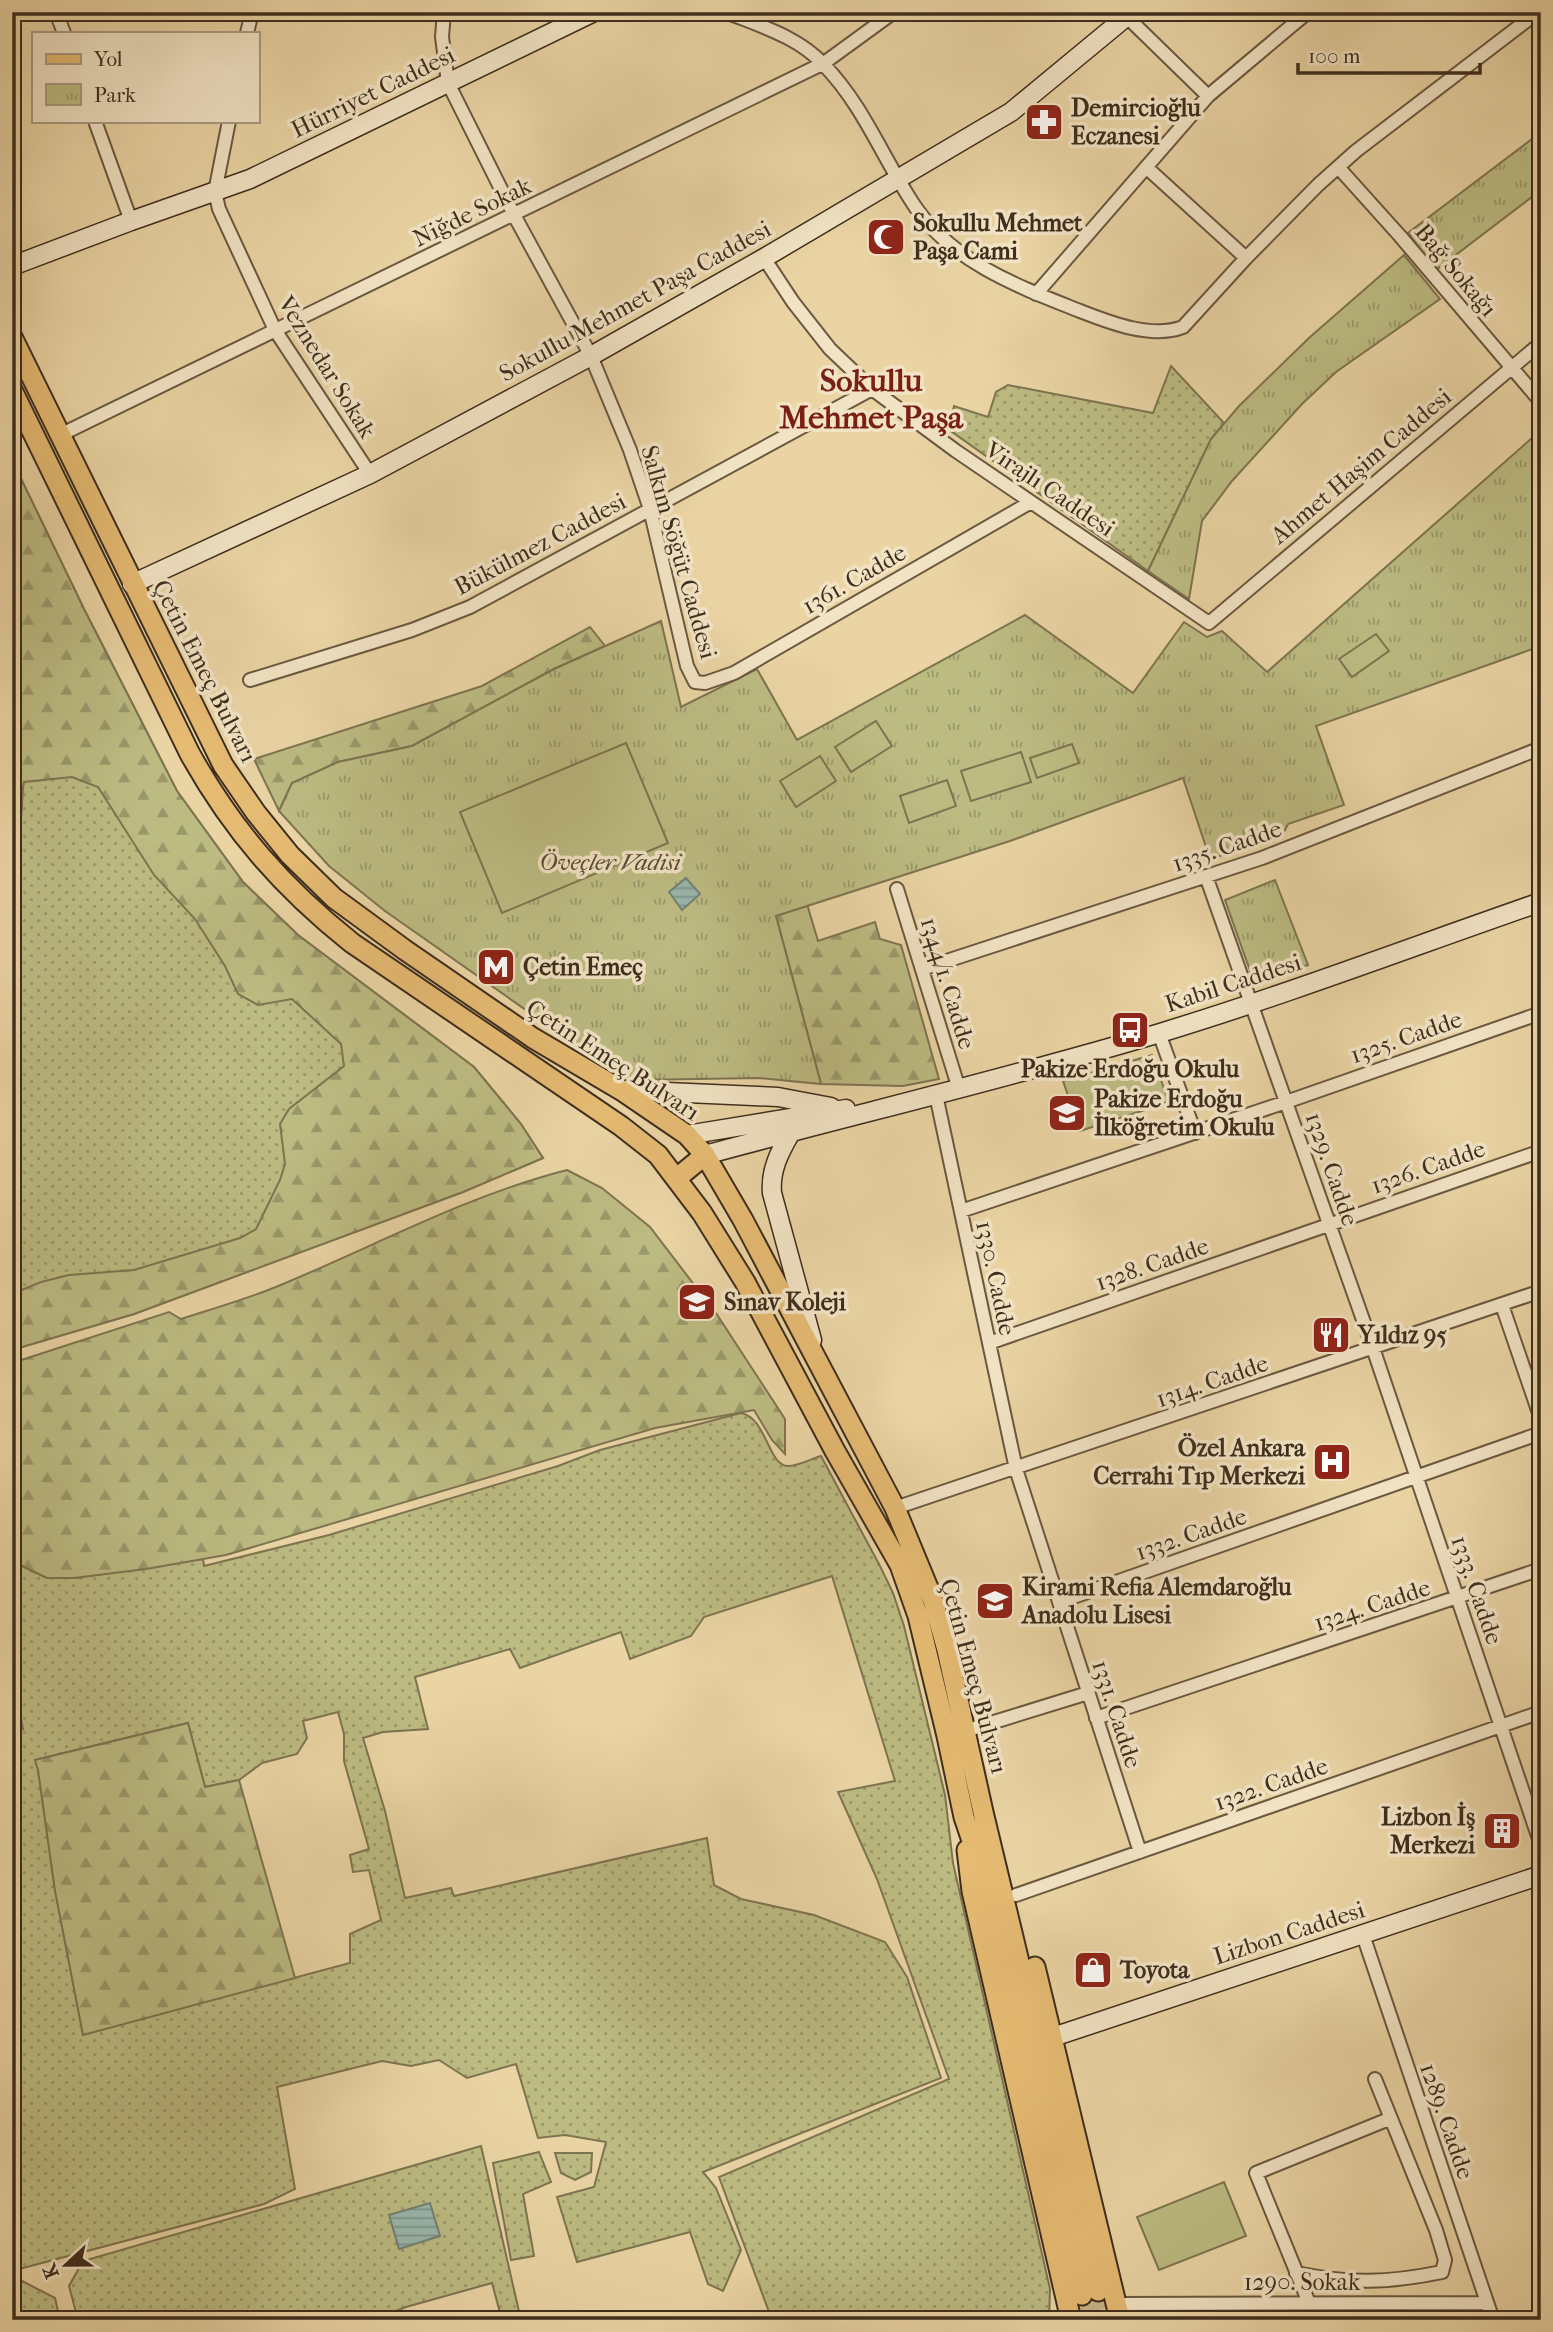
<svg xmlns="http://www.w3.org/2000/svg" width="1553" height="2332" font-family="'IM FELL French Canon',serif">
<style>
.grass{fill:url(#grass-dots);stroke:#7e7450;stroke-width:2;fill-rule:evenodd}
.forest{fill:url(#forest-firs);stroke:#7e7450;stroke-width:2}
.park{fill:url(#park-tufts);stroke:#7e7450;stroke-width:2}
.pitch{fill:#bcbb82;stroke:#7e7450;stroke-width:2}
.water{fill:url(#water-rules);stroke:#758073;stroke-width:2}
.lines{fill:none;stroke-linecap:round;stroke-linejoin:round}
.primary-tunnel{stroke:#c8b389;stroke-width:19;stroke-dasharray:19 10;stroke-linecap:butt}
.street-casing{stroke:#6a583f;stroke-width:16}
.secondary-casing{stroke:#3f2e1d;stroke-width:21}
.primary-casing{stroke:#3f2e1d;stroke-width:23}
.street{stroke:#f1e3c4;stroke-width:12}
.secondary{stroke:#f1e3c4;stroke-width:18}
.primary{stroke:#e5ba72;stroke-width:19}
.labels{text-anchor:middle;stroke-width:7;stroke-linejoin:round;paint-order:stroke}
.street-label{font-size:24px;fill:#3f2e1d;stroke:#f1e3c4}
.poi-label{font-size:24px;font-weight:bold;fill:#3f2e1d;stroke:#f1e3c4;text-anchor:start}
.park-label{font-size:24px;font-style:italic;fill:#584a31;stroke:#f1e3c4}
.district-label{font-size:32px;font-weight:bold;fill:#7a1f14;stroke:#f1e3c4}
</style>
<defs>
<pattern id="grass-dots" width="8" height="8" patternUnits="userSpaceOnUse" patternTransform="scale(1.75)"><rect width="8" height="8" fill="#bcbb82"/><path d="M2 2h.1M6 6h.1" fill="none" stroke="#9a986a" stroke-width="1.8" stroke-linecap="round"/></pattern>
<pattern id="forest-firs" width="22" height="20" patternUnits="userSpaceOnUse" patternTransform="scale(1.75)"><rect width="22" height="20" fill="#bcbb82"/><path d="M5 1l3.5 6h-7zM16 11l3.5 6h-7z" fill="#9a986a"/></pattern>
<pattern id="park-tufts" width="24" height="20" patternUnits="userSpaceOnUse" patternTransform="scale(1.75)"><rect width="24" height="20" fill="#bcbb82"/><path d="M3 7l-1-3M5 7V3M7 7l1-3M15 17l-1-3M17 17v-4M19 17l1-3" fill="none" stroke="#9a986a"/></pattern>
<pattern id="water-rules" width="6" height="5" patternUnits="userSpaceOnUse" patternTransform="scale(1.75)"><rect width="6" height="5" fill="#99b7ad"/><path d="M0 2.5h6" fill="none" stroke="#7e958c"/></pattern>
</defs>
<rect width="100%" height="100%" fill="#ead4a4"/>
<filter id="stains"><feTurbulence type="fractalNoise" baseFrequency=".00286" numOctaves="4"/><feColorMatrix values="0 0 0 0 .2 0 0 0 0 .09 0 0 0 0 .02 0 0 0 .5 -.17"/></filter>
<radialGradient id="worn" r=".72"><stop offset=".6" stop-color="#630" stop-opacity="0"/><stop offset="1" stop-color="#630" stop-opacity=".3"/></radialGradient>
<path class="grass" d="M1171,366L1224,423L1211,439L1148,571L948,429L954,406L988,417L996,392L1008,385L1153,413Z
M12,460L84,609L177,791L243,882L298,935L474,1067L521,1124L543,1158L463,1192L134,1314L12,1350Z
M741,1413C767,1418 768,1466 788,1466C798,1466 811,1459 821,1456L880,1566L893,1593L904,1626L945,1795L953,1863L1050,2289L1049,2320H772L719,2177L949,2079L877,1879L838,1792L895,1781L832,1576L704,1617L691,1636L630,1659L621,1632L520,1668L510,1649L415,1677L428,1729L383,1732L363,1738L385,1811L405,1898L451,1888L454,1896L707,1838L714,1885L741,1899L814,1915L885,1942L907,1977L941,2078L703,2172L716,2188L741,2250L723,2291L708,2284L690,2232L577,2262L557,2197L594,2187L606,2142L565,2135L538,2138L516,2064L467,2078L439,2060L411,2066L382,2061L277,2087L295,2189L264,2204L12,2271V1733L23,1729L12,1676V1561L47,1578H75L203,1559L204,1566L329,1535L558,1466L600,1450ZM338,1712L344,1734V1761L369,1849L350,1855L353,1872L369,1870L381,1920L350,1934V1963L83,2034L38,1769L35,1760L188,1723L205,1787L239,1780L262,1763L297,1754L307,1738L303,1721Z
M481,2146L521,2320H502L492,2283L406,2307L373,2320H78L69,2286L83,2261Z
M539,2152L551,2182L523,2194L534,2256L511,2260L493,2163Z
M555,2153H592L591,2172L575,2180L561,2173Z
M22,2281L55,2298L60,2320H12V2283Z"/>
<path class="forest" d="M12,460L84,609L177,791L243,882L298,935L474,1067L521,1124L543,1158L463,1192L134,1314L12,1350V1294L41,1282L69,1275L134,1270L240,1238L256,1229L280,1180L285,1164L280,1124L289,1109L344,1066L341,1044L292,999L258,1005L238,994L225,966L195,919L154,875L98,787L72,777L24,782C20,799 26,825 12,836Z
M590,627L605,646L554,669L412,746L338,762L292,783L279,811L254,759L482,686Z
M807,904L818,941L875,922L880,939L901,945L939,1079L903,1086L821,1084L776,916Z
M567,1170L602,1188L650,1227L718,1316L785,1419V1454L772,1440L754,1410L655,1428L226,1555L146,1569L74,1578H47L12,1561V1363L169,1312L181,1319C215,1308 251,1298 283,1284C379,1244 466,1196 567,1170Z
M188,1723L205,1787L239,1780L295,1978L83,2035L55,1891L38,1770L35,1760Z"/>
<path class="park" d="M1541,132V190L1436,270L1408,233Z
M1404,255L1440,299L1336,372L1302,404L1232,481L1202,521L1189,599L1148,571L1211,439L1239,406L1310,337Z
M1541,430V646L1316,726L1344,805L1288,824L1282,836L1210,859L1183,778L1010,841L776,916L821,1084L760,1078L632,1080L580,1048L385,911L329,866L279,811L292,783L338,762L412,746L554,669L661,621L681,707L757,669L797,740L1025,615L1133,693L1184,622L1207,637L1222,631L1267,672Z
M1275,880L1308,965L1254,982L1225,900Z"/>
<path class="pitch" d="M1376,634L1389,651L1352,677L1339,659Z
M876,721L892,746L851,772L835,747Z
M626,743L668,843L502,913L460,812Z
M1072,744L1079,763L1037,778L1030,758Z
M1021,752L1031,782L971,801L961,771Z
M820,756L836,781L796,807L780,781Z
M947,780L956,806L909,823L900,796Z
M1152,1055L1169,1102L1080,1131L1063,1081Z
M1224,2182L1246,2236L1159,2270L1137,2217Z"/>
<path class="water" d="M686,878L700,894L682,910L669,892Z
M430,2203L440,2236L399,2249L389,2215Z"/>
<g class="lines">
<path class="primary-tunnel" d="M1098,2291L1104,2320
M1082,2295L1088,2320"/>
<g class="street-casing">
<path id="street" d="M56,12L64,33
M444,12L442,37L448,83L514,215L591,356L630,450L650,509L687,666L695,682L705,683L734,673L1031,502
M726,12C760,26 799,37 824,65C864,106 884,161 916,208C955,264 1020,287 1080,311C1111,323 1151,339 1183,327L1246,258L1318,185L1356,151L1538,12
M1127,17L1208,96
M247,33L252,12
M95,121L131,221
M229,121L215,192L219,209L275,330L370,474
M1146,167L1246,258
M1338,167L1400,236L1541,402
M764,258L793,302L830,349L872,389L956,451L1209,623L1541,343
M1036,294L1208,96L1308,12
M60,435L824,63L894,12
M250,680L412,630L470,607L872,389
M1206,876L1373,1348L1541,1845
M897,889L959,1089
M922,969L1262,858L1541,748
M1159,1033L1195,1133
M936,1095L1016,1469L1140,1852
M961,1211L1286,1102L1541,1013
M1502,1305L1541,1419
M989,1343L1541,1151
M895,1508L1541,1291
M1059,1602L1541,1433
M1096,1718L1541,1569
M965,1731L1088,1693
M1016,1895L1541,1712
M1363,1935L1493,2320
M1296,2273C1350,2284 1388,2283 1442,2272L1445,2260L1436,2230L1375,2079
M1309,2303L1256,2173L1389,2119
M1117,2304L1487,2303"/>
</g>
<g class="secondary-casing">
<path id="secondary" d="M12,266L131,221L250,179L594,12
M132,584L370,474L591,356L764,258L1011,112L1132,12
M621,1090L778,1097L831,1107
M790,1134C779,1153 770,1171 772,1193L812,1340
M687,1135L846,1109
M705,1155C856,1114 1010,1078 1160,1033C1288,994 1414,946 1541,902
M1053,2037L1541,1875"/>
</g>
<g class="primary-casing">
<path id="primary" d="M12,337L223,765L256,813L290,855L334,898L405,950L533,1038L621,1090L687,1135L705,1155L743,1220L895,1508L933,1600L947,1650L983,1812L1098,2291
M12,390L190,754C233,831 283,888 352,943L621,1126L658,1155L702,1213L745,1282L835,1451L900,1565L918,1616L947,1736L964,1817L983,1873L1012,1995L1028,2075L1082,2295
M677,1178L705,1155
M967,1850L972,1891L1071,2320
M1035,1967L1120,2320"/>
</g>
<use href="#street" class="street"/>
<use href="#secondary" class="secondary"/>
<use href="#primary" class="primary"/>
</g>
<defs>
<g id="pharmacy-square" transform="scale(2.0125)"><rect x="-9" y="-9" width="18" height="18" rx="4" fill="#8f2418" stroke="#f1e3c4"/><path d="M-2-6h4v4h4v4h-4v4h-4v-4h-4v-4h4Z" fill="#fff"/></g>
<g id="mosque-square" transform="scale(2.0125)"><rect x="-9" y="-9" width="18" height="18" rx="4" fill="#8f2418" stroke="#f1e3c4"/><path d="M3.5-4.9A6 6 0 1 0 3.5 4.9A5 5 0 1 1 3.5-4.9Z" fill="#fff"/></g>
<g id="metro-square" transform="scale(2.0125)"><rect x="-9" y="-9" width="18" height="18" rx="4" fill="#8f2418" stroke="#f1e3c4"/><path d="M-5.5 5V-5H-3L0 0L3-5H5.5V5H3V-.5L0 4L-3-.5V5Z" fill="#fff"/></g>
<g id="bus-square" transform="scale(2.0125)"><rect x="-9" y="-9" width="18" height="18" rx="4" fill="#8f2418" stroke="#f1e3c4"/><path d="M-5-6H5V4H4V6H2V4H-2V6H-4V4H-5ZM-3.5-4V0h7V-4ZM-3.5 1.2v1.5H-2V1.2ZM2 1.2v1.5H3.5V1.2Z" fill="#fff"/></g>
<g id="school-square" transform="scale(2.0125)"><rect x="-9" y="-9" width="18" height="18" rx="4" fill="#8f2418" stroke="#f1e3c4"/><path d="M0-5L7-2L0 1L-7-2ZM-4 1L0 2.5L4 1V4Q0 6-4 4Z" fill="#fff"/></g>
<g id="restaurant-square" transform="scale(2.0125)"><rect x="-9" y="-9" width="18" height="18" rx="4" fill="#8f2418" stroke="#f1e3c4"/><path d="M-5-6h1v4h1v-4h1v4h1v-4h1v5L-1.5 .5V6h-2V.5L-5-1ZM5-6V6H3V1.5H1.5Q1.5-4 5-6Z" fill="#fff"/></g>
<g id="hospital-square" transform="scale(2.0125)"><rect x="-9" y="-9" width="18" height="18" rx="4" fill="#8f2418" stroke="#f1e3c4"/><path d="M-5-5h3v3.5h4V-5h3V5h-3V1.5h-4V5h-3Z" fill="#fff"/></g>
<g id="building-square" transform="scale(2.0125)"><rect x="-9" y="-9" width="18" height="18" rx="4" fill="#8f2418" stroke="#f1e3c4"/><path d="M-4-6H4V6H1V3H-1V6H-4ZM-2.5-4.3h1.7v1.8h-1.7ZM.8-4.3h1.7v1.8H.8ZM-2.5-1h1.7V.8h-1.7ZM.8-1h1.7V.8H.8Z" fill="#fff"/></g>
<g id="shop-square" transform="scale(2.0125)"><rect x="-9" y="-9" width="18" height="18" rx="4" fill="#8f2418" stroke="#f1e3c4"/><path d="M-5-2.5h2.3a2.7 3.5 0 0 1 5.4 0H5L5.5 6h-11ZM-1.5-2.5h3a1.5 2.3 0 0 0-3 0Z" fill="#fff"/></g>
</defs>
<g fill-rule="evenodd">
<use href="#pharmacy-square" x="1044" y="122"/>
<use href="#mosque-square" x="886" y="237"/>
<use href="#metro-square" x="496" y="967"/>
<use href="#bus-square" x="1130" y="1030"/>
<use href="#school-square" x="1067" y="1113"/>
<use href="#school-square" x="697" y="1302"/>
<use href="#restaurant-square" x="1331" y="1335"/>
<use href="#hospital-square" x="1332" y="1462"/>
<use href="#school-square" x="995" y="1601"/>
<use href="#building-square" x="1502" y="1831"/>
<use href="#shop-square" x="1093" y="1970"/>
</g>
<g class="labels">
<g class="street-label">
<text transform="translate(373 92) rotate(-26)" y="8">Hürriyet Caddesi</text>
<text transform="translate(472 212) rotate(-26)" y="8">Niğde Sokak</text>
<text transform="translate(1456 270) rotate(50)" y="8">Bağ Sokağı</text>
<text transform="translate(635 301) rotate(-29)" y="8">Sokullu Mehmet Paşa Caddesi</text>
<text transform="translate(327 367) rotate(58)" y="8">Veznedar Sokak</text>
<text transform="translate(1361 466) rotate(-40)" y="8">Ahmet Haşim Caddesi</text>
<text transform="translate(1050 489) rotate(34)" y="8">Virajlı Caddesi</text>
<text transform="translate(540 544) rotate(-28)" y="8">Bükülmez Caddesi</text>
<text transform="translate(679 552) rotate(74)" y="8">Salkım Söğüt Caddesi</text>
<text transform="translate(854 579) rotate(-30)" y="8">1361. Cadde</text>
<text transform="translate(205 671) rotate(63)" y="8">Çetin Emeç Bulvarı</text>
<text transform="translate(1227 846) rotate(-19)" y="8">1335. Cadde</text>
<text transform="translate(948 983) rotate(73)" y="8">1344/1. Cadde</text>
<text transform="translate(1233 983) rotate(-18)" y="8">Kabil Caddesi</text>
<text transform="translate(1406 1037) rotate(-19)" y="8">1325. Cadde</text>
<text transform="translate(613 1060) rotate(33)" y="8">Çetin Emeç Bulvarı</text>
<text transform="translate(1428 1167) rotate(-19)" y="8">1326. Cadde</text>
<text transform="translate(1332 1169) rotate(71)" y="8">1329. Cadde</text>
<text transform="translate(1152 1264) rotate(-19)" y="8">1328. Cadde</text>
<text transform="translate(996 1278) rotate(78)" y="8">1330. Cadde</text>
<text transform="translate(1212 1381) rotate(-19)" y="8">1314. Cadde</text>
<text transform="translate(1191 1534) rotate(-19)" y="8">1332. Cadde</text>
<text transform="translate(1477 1590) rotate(71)" y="8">1333. Cadde</text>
<text transform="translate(1372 1605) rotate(-18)" y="8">1324. Cadde</text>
<text transform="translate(974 1676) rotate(75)" y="8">Çetin Emeç Bulvarı</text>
<text transform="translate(1117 1714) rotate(72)" y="8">1331. Cadde</text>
<text transform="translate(1271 1784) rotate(-19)" y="8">1322. Cadde</text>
<text transform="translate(1289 1933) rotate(-18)" y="8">Lizbon Caddesi</text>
<text transform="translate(1447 2121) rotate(71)" y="8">1289. Cadde</text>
<text x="1302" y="2290">1290. Sokak</text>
</g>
<g class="poi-label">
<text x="1071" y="116">Demircioğlu<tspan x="1071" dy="28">Eczanesi</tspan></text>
<text x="913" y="231">Sokullu Mehmet<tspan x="913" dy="28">Paşa Cami</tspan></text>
<text x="523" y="975">Çetin Emeç</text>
<text x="1130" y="1077" text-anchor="middle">Pakize Erdoğu Okulu</text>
<text x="1094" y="1107">Pakize Erdoğu<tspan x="1094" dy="28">İlköğretim Okulu</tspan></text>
<text x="724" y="1310">Sınav Koleji</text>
<text x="1358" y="1343">Yıldız 95</text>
<text x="1305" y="1456" text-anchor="end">Özel Ankara<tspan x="1305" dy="28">Cerrahi Tıp Merkezi</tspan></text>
<text x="1022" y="1595">Kirami Refia Alemdaroğlu<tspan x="1022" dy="28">Anadolu Lisesi</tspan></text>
<text x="1475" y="1825" text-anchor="end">Lizbon İş<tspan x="1475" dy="28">Merkezi</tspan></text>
<text x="1120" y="1978">Toyota</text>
</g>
<g class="park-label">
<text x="610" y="870">Öveçler Vadisi</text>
</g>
<g class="district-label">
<text x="871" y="391">Sokullu<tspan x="871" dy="37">Mehmet Paşa</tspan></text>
</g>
</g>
<rect width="1553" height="2332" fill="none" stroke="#ead4a4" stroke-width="42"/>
<rect x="14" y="14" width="1525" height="2304" fill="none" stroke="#3f2e1d" stroke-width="3.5"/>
<rect x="21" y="21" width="1511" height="2290" fill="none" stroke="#3f2e1d" stroke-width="2"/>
<rect x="32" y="32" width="228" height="91" fill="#f1e3c4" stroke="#aa9b81" stroke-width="2"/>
<rect x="46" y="54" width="35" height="10" fill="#e5ba72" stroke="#aa9b81" stroke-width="2"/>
<text x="94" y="66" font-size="21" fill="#3f2e1d">Yol</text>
<rect x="46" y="84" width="35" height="21" fill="url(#park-tufts)" stroke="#aa9b81" stroke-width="2"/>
<text x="94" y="102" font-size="21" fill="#3f2e1d">Park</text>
<g transform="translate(66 2265) rotate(248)" stroke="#f1e3c4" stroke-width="5" paint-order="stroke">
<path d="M0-5L12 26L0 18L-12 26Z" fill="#3f2e1d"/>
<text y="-10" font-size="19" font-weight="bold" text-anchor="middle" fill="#3f2e1d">K</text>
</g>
<path d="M1298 63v10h182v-10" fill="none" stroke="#3f2e1d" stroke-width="3.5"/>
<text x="1308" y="63" font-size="21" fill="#3f2e1d" stroke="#f1e3c4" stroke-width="5" paint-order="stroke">100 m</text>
<rect width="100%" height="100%" filter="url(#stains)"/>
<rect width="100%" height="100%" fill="url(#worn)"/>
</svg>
